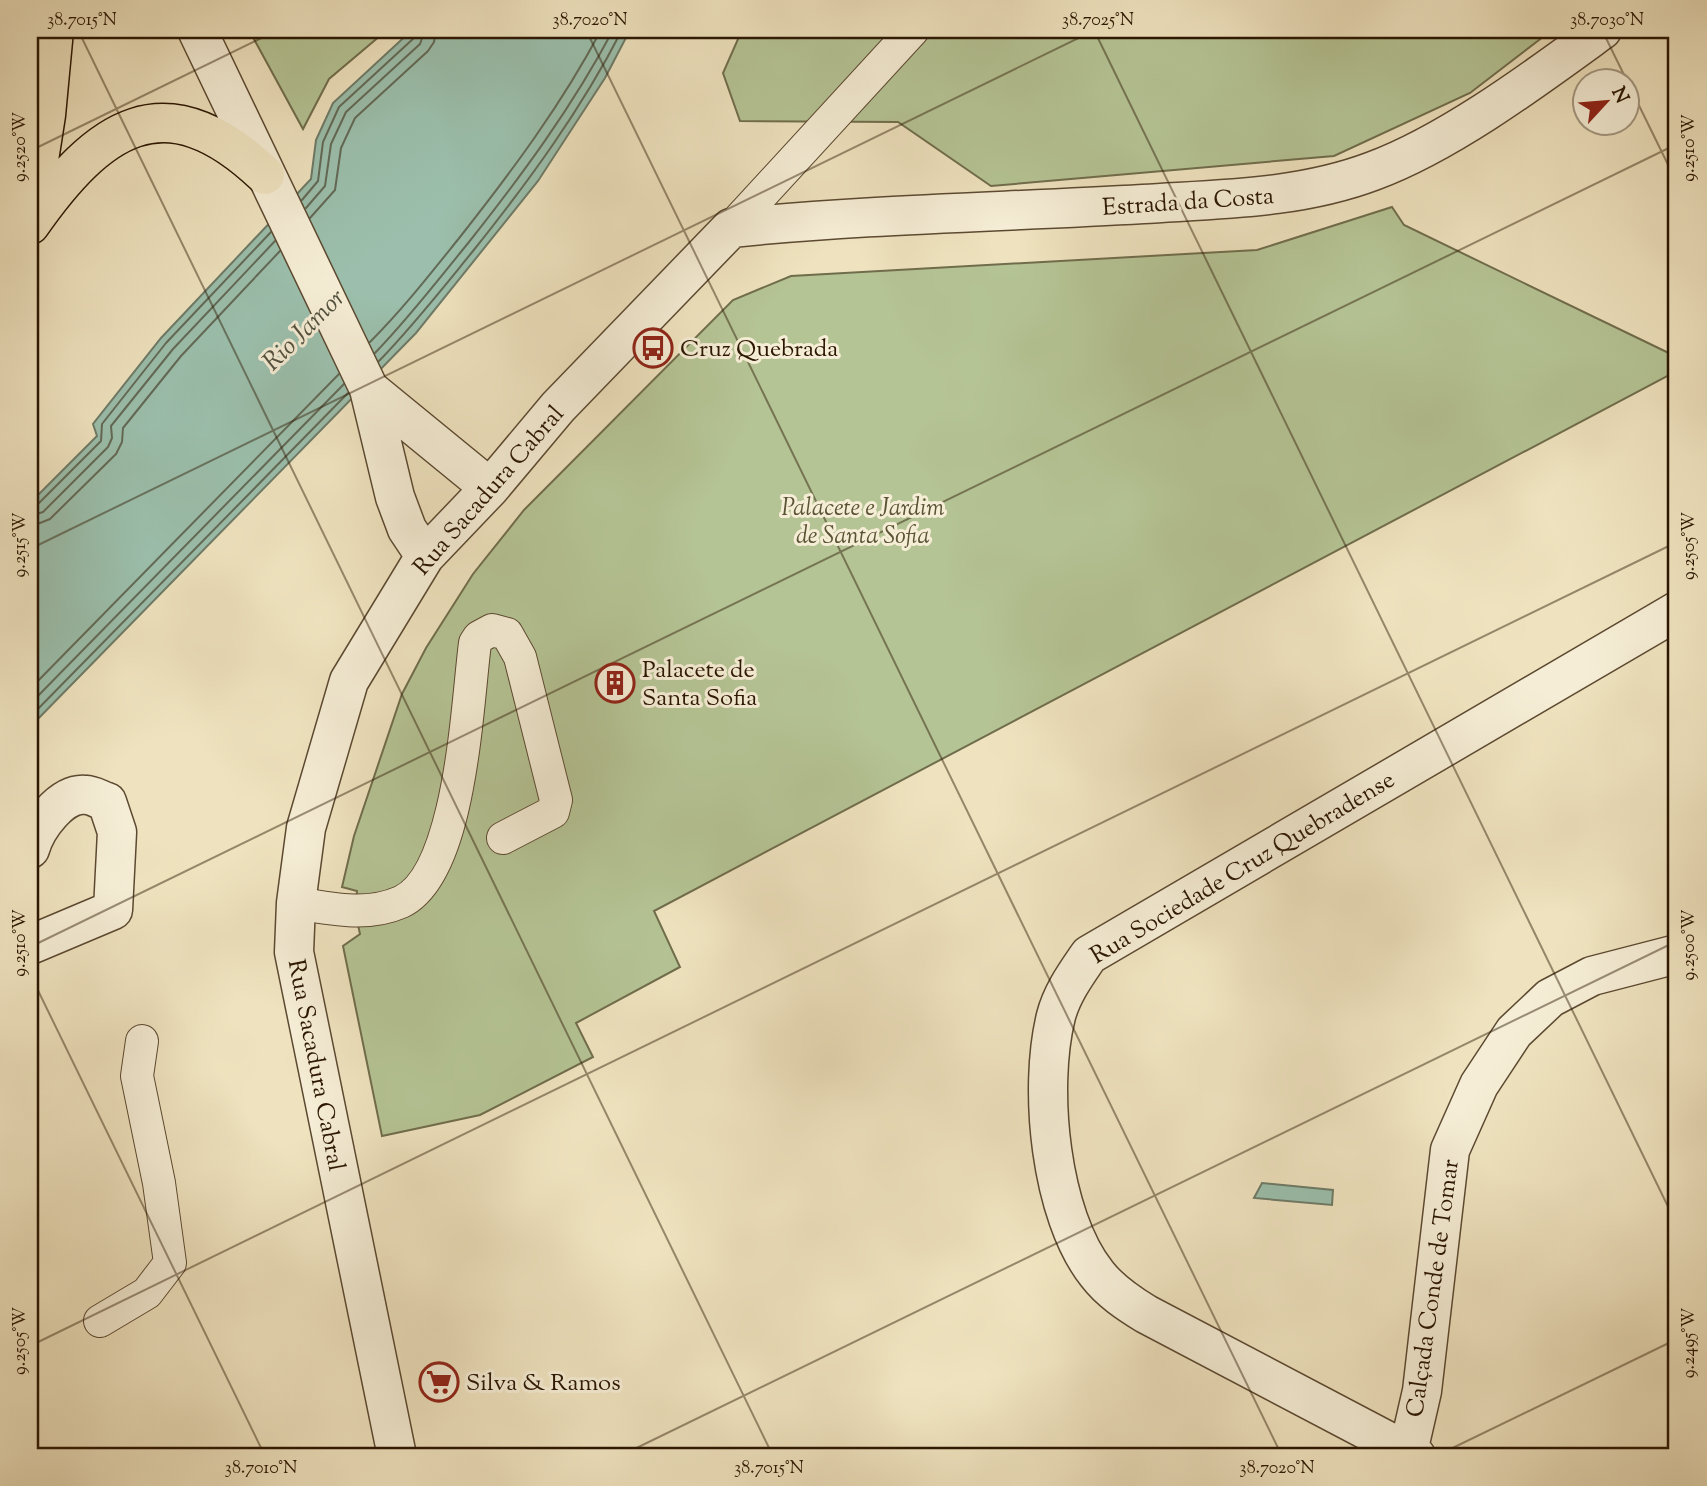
<svg xmlns="http://www.w3.org/2000/svg" width="1707" height="1486" font-family="'Sorts Mill Goudy',serif">
<style>
.green{fill:#b5c495;stroke:#706d4c;stroke-width:2}
.water{fill:#9bbfac;stroke:#6e7b68;stroke-width:2}
.lines{fill:none;stroke-linecap:round;stroke-linejoin:round}
.shore{stroke:#636a57;stroke-width:2}
.service-casing{stroke:#5c4931;stroke-width:34}
.minor-casing{stroke:#5c4931;stroke-width:41}
.tertiary-casing{stroke:#5c4931;stroke-width:41}
.primary-casing{stroke:#2b1602;stroke-width:41}
.service{stroke:#f5edd5;stroke-width:32}
.minor{stroke:#f5edd5;stroke-width:38}
.tertiary{stroke:#f5edd5;stroke-width:38}
.primary{stroke:#efe3bf;stroke-width:38}
.ticks{fill:none;stroke:#2b1602;stroke-width:2;stroke-opacity:0.45}
.labels{text-anchor:middle;stroke-width:6;stroke-linejoin:round;paint-order:stroke}
.street-label{font-size:24px;fill:#2b1602;stroke:#f5edd5}
.poi-label{font-size:24px;fill:#2b1602;stroke:#f5edd5;text-anchor:start}
.park-label{font-size:24px;font-style:italic;fill:#5b5335;stroke:#f5edd5}
.water-label{font-size:26px;font-style:italic;fill:#52513e;stroke:#f5edd5}
.neatline{fill:none;stroke:#2b1602;stroke-width:2.5}
.ticks-label{font-size:18px;text-anchor:middle;fill:#2b1602}
</style>
<rect width="100%" height="100%" fill="#efe3bf"/>
<filter id="stains"><feTurbulence type="fractalNoise" baseFrequency=".00286" numOctaves="4"/><feColorMatrix values="0 0 0 0 .2 0 0 0 0 .09 0 0 0 0 .02 0 0 0 .5 -.17"/></filter>
<radialGradient id="worn" r=".72"><stop offset=".6" stop-color="#630" stop-opacity="0"/><stop offset="1" stop-color="#630" stop-opacity=".3"/></radialGradient>
<path class="green" d="M249,30H387L329,79L303,129Z
M742,30H1552L1470,93L1334,156L991,186L898,122L740,121L723,73Z
M1392,207L1404,225L1677,357V371L654,911L680,967L576,1023L593,1057L480,1115L382,1136L343,946L360,934L355,911L357,891L342,887L354,836L402,694L426,648L473,574L524,510L733,300L791,276L1257,250Z"/>
<path class="water" d="M412,30H630L605,78L538,181L416,333L30,727V503L97,436L93,424L161,338L311,179L316,140L333,103Z
M1262,1183L1333,1190L1332,1205L1254,1198Z"/>
<g class="lines">
<path class="shore" d="M302,200L318,181L323,142L339,107L414,38L416,30
M306,208L325,186L331,144L346,112L420,44L425,30
M310,218L335,190L341,148L355,118L428,51L434,42L436,30
M370,342C403,309 431,273 460,237C512,171 562,104 601,30
M375,353C409,318 438,280 469,242C522,175 573,106 613,30
M379,361C413,326 442,289 473,251C529,181 581,110 622,30
M30,507L37,505L101,441L102,424L166,343L271,232
M30,516L43,512L108,447L112,438L111,426L173,349L275,241
M30,527L50,519L116,454L122,442L123,428L181,356L280,251
M30,689L339,374
M30,704L344,384
M30,717L348,393"/>
<g class="service-casing">
<path id="service" d="M731,228L913,30
M296,903C331,909 367,917 401,902C461,874 467,704 475,643L479,637L492,630L507,634L520,657L556,800L553,812L503,838
M100,1321L147,1293L170,1263L159,1183L137,1076L142,1041"/>
</g>
<g class="minor-casing">
<path id="minor" d="M30,849C36,828 61,792 86,795C93,795 100,800 107,802L117,832L113,910L30,945
M1408,1452L1422,1391L1450,1150L1479,1085L1514,1032L1550,998L1592,976L1677,954
M1416,1456L1146,1314C1128,1303 1110,1291 1097,1274C1050,1215 1038,1088 1056,1016C1062,993 1076,974 1089,955L1677,611"/>
</g>
<g class="tertiary-casing">
<path id="tertiary" d="M197,30L369,389L395,497L407,529L425,556
M369,389L490,488
M397,1456L294,952L296,903L306,828L349,681L425,556L490,488L558,407L731,228C868,214 1006,212 1143,204C1220,199 1299,199 1373,171C1449,143 1536,78 1602,30"/>
</g>
<g class="primary-casing">
<path id="primary" d="M30,217L46,115L54,30
M30,225C98,128 164,79 265,175"/>
</g>
<use href="#service" class="service"/>
<use href="#minor" class="minor"/>
<use href="#tertiary" class="tertiary"/>
<use href="#primary" class="primary"/>
</g>
<path class="ticks" d="M78,30L773,1456M586,30L1282,1456M1094,30L1677,1225M1602,30L1677,183M30,151L278,30M30,549L1095,30M30,947L1677,144M30,974L265,1456M30,1346L1677,542M620,1456L1677,941M1436,1456L1677,1339"/>
<defs>
<g id="bus-ring" transform="scale(2.0125)"><circle r="9.5" fill="#f5edd5" stroke="#8f2418" stroke-width="1.5"/><path d="M-5-6H5V4H4V6H2V4H-2V6H-4V4H-5ZM-3.5-4V0h7V-4ZM-3.5 1.2v1.5H-2V1.2ZM2 1.2v1.5H3.5V1.2Z" fill="#8f2418"/></g>
<g id="building-ring" transform="scale(2.0125)"><circle r="9.5" fill="#f5edd5" stroke="#8f2418" stroke-width="1.5"/><path d="M-4-6H4V6H1V3H-1V6H-4ZM-2.5-4.3h1.7v1.8h-1.7ZM.8-4.3h1.7v1.8H.8ZM-2.5-1h1.7V.8h-1.7ZM.8-1h1.7V.8H.8Z" fill="#8f2418"/></g>
<g id="supermarket-ring" transform="scale(2.0125)"><circle r="9.5" fill="#f5edd5" stroke="#8f2418" stroke-width="1.5"/><path d="M-6-5.5h2.5l.6 2H6L4.5 2H-2.5L-4.4-4H-6ZM-1.5 3.2a1.3 1.3 0 1 0 .1 0ZM3 3.2a1.3 1.3 0 1 0 .1 0Z" fill="#8f2418"/></g>
</defs>
<g fill-rule="evenodd">
<use href="#bus-ring" x="653" y="348"/>
<use href="#building-ring" x="615" y="683"/>
<use href="#supermarket-ring" x="439" y="1382"/>
</g>
<g class="labels">
<g class="street-label">
<text transform="translate(1188 201) rotate(-4)" y="8">Estrada da Costa</text>
<text transform="translate(488 490) rotate(-49)" y="8">Rua Sacadura Cabral</text>
<text transform="translate(1242 867) rotate(-31)" y="8">Rua Sociedade Cruz Quebradense</text>
<text transform="translate(317 1065) rotate(79)" y="8">Rua Sacadura Cabral</text>
<text transform="translate(1432 1288) rotate(-82)" y="8">Calçada Conde de Tomar</text>
</g>
<g class="poi-label">
<text x="680" y="356">Cruz Quebrada</text>
<text x="642" y="677">Palacete de<tspan x="642" dy="28">Santa Sofia</tspan></text>
<text x="466" y="1390">Silva &amp; Ramos</text>
</g>
<g class="park-label">
<text x="863" y="515">Palacete e Jardim<tspan x="863" dy="28">de Santa Sofia</tspan></text>
</g>
<g class="water-label">
<text transform="translate(303 329) rotate(-45)" y="9">Rio Jamor</text>
</g>
</g>
<rect width="1707" height="1486" fill="none" stroke="#efe3bf" stroke-width="77"/>
<g transform="translate(1606 102) rotate(64)"><circle r="33" fill="#f5edd5" stroke="#a49781" stroke-width="2"/>
<path d="M0-5L12 26L0 18L-12 26Z" fill="#8f2418"/>
<text y="-10" font-size="19" font-weight="bold" text-anchor="middle" fill="#2b1602">N</text>
</g>
<rect x="38" y="38" width="1630" height="1410" class="neatline"/>
<g class="ticks-label">
<text x="82" y="25">38.7015°N</text>
<text x="590" y="25">38.7020°N</text>
<text x="1098" y="25">38.7025°N</text>
<text x="1607" y="25">38.7030°N</text>
<text transform="translate(19 147) rotate(-90)" y="6">9.2520°W</text>
<text transform="translate(1688 148) rotate(-90)" y="6">9.2510°W</text>
<text transform="translate(19 545) rotate(-90)" y="6">9.2515°W</text>
<text transform="translate(1688 546) rotate(-90)" y="6">9.2505°W</text>
<text transform="translate(19 943) rotate(-90)" y="6">9.2510°W</text>
<text transform="translate(1688 945) rotate(-90)" y="6">9.2500°W</text>
<text transform="translate(19 1341) rotate(-90)" y="6">9.2505°W</text>
<text transform="translate(1688 1343) rotate(-90)" y="6">9.2495°W</text>
<text x="261" y="1473">38.7010°N</text>
<text x="769" y="1473">38.7015°N</text>
<text x="1277" y="1473">38.7020°N</text>
</g>
<rect width="100%" height="100%" filter="url(#stains)"/>
<rect width="100%" height="100%" fill="url(#worn)"/>
</svg>
